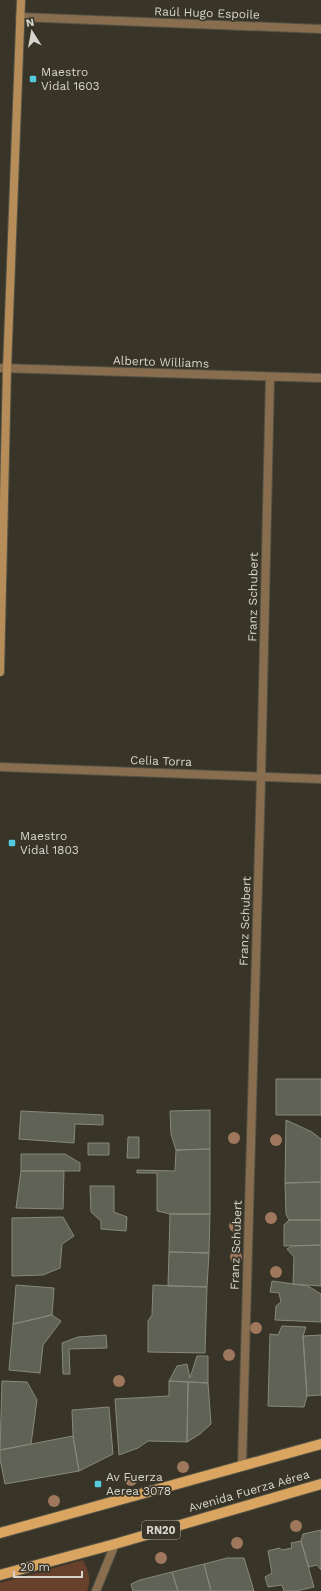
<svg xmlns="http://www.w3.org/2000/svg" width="321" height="1591" font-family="'Work Sans',sans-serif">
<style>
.green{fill:#67412c}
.building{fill:#5f6254;stroke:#86897b}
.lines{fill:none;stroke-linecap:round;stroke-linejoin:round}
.street-casing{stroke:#545246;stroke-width:10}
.secondary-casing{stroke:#545246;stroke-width:10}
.primary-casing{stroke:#545246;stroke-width:12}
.street{stroke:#886e4e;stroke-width:8}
.secondary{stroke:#b68d59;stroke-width:8}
.primary{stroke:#daa561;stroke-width:10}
.tree{fill:#9e775d}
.poi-dot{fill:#53cbdc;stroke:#383528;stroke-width:1.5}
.labels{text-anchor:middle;stroke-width:3.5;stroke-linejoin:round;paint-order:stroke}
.shield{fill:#383528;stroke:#a7a49b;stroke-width:1}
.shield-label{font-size:11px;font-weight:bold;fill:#d6d4cc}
.street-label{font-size:12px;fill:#d6d4cc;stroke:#383528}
.poi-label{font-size:12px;fill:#d6d4cc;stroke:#383528;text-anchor:start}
</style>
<rect width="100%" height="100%" fill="#383528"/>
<path class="green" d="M83,1560C88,1570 92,1580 87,1591H0V1583Z"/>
<path class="building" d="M276,1079H321V1115H276Z
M210,1110V1149L176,1150L171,1134L170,1111Z
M21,1111L103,1115V1125L75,1124L74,1143L19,1139Z
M286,1120L312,1132L321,1139V1182L285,1183Z
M128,1137H139V1158H127Z
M88,1143H109V1155H88Z
M210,1149V1214H170L157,1211V1173H137V1170L175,1171L176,1150Z
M21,1154H65L80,1163V1171H21Z
M21,1171H64L63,1209L16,1208Z
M321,1182V1220H289L286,1214L285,1183Z
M90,1186H114V1212L127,1217L126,1231L101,1229V1221L91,1212Z
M170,1214H210L209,1253L169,1252Z
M63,1217L74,1236L62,1244L60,1268L43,1275L12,1276V1218Z
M289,1220H321V1245L284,1246V1225Z
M321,1245V1286L293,1284L294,1257L287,1249L292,1246Z
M169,1252L209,1253L207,1287L168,1286Z
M272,1281L308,1286L321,1294V1322L275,1320L276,1306L281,1302L279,1293L270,1292Z
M16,1285L54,1288L52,1315L13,1324Z
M153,1285L207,1287L205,1353L148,1352V1321L152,1315Z
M52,1315L61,1321L43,1345L40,1373L9,1370L13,1324Z
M282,1326L306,1327L303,1336L307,1396L304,1407L268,1406L270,1334L278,1335Z
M106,1335L107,1348L69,1349L70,1374H63L62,1343L78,1337Z
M321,1335V1395L307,1396L303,1336Z
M197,1356H208V1383L169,1381L177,1366L187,1364L190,1378Z
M2,1381L27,1382L37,1400L31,1444L0,1450Z
M169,1381L188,1382L187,1442L148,1441L138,1448L119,1455L115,1399L169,1396Z
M188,1382L208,1383L211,1424L200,1434L187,1442Z
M109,1407L113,1454L79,1471L73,1436L72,1410Z
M73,1436L79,1471L5,1484L0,1459V1450Z
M321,1530V1570L317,1565L309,1567L301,1541L303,1534Z
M301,1541L314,1587L296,1591H284L282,1585L268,1587L265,1577L272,1573L268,1551L279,1548L282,1550L292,1548L291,1543Z
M227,1558H244L254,1591H211L204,1564Z
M204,1564L211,1591H178L172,1572Z
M172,1572L178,1591H133L131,1584L140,1580Z"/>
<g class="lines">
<g class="street-casing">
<path id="street" d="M20,17L321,29
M0,368L321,378
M0,767L321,779
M242,1465L261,777L270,377
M96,1591L115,1544"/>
</g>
<g class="secondary-casing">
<path id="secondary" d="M0,672L7,369L21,0"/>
</g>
<g class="primary-casing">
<path id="primary" d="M0,1533L321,1444
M0,1575L115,1544L321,1484"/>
</g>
<use href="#street" class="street"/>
<use href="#secondary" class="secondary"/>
<use href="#primary" class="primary"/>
</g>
<g class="tree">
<circle cx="234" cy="1138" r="6"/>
<circle cx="276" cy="1140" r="6"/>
<circle cx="271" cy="1218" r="6"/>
<circle cx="235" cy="1226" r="6"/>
<circle cx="236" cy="1257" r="6"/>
<circle cx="276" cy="1272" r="6"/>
<circle cx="256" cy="1328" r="6"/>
<circle cx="229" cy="1355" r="6"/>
<circle cx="119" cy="1381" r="6"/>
<circle cx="183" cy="1467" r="6"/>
<circle cx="131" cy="1480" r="6"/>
<circle cx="54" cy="1501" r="6"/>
<circle cx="296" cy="1526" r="6"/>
<circle cx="237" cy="1543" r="6"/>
<circle cx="161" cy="1558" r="6"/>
</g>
<g class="poi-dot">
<rect x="29" y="75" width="8" height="8" rx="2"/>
<rect x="8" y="839" width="8" height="8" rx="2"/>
<rect x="94" y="1480" width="8" height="8" rx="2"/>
</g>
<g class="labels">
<rect class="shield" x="142" y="1521" width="38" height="18" rx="3"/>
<g class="shield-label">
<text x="161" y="1534">RN20</text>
</g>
<g class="street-label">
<text transform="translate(207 13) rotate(2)" y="4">Raúl Hugo Espoile</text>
<text transform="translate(161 362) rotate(2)" y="4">Alberto Williams</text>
<text transform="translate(253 597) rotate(-89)" y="4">Franz Schubert</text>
<text transform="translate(161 761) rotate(2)" y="4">Celia Torra</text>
<text transform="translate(245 921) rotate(-88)" y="4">Franz Schubert</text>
<text transform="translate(236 1245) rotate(-88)" y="4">Franz Schubert</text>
<text transform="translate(249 1491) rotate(-16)" y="4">Avenida Fuerza Aérea</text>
</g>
<g class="poi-label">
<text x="41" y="76">Maestro<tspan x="41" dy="14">Vidal 1603</tspan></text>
<text x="20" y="840">Maestro<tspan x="20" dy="14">Vidal 1803</tspan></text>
<text x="106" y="1481">Av Fuerza<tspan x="106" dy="14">Aerea 3078</tspan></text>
</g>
</g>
<g transform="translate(32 32) rotate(349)" stroke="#383528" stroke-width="3" paint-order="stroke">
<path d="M0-3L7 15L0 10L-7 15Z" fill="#d6d4cc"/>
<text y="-6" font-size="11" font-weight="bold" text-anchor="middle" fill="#d6d4cc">N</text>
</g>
<path d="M14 1571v6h68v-6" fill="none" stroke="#d6d4cc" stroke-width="2"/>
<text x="20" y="1571" font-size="12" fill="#d6d4cc" stroke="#383528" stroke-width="3" paint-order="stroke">20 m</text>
</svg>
